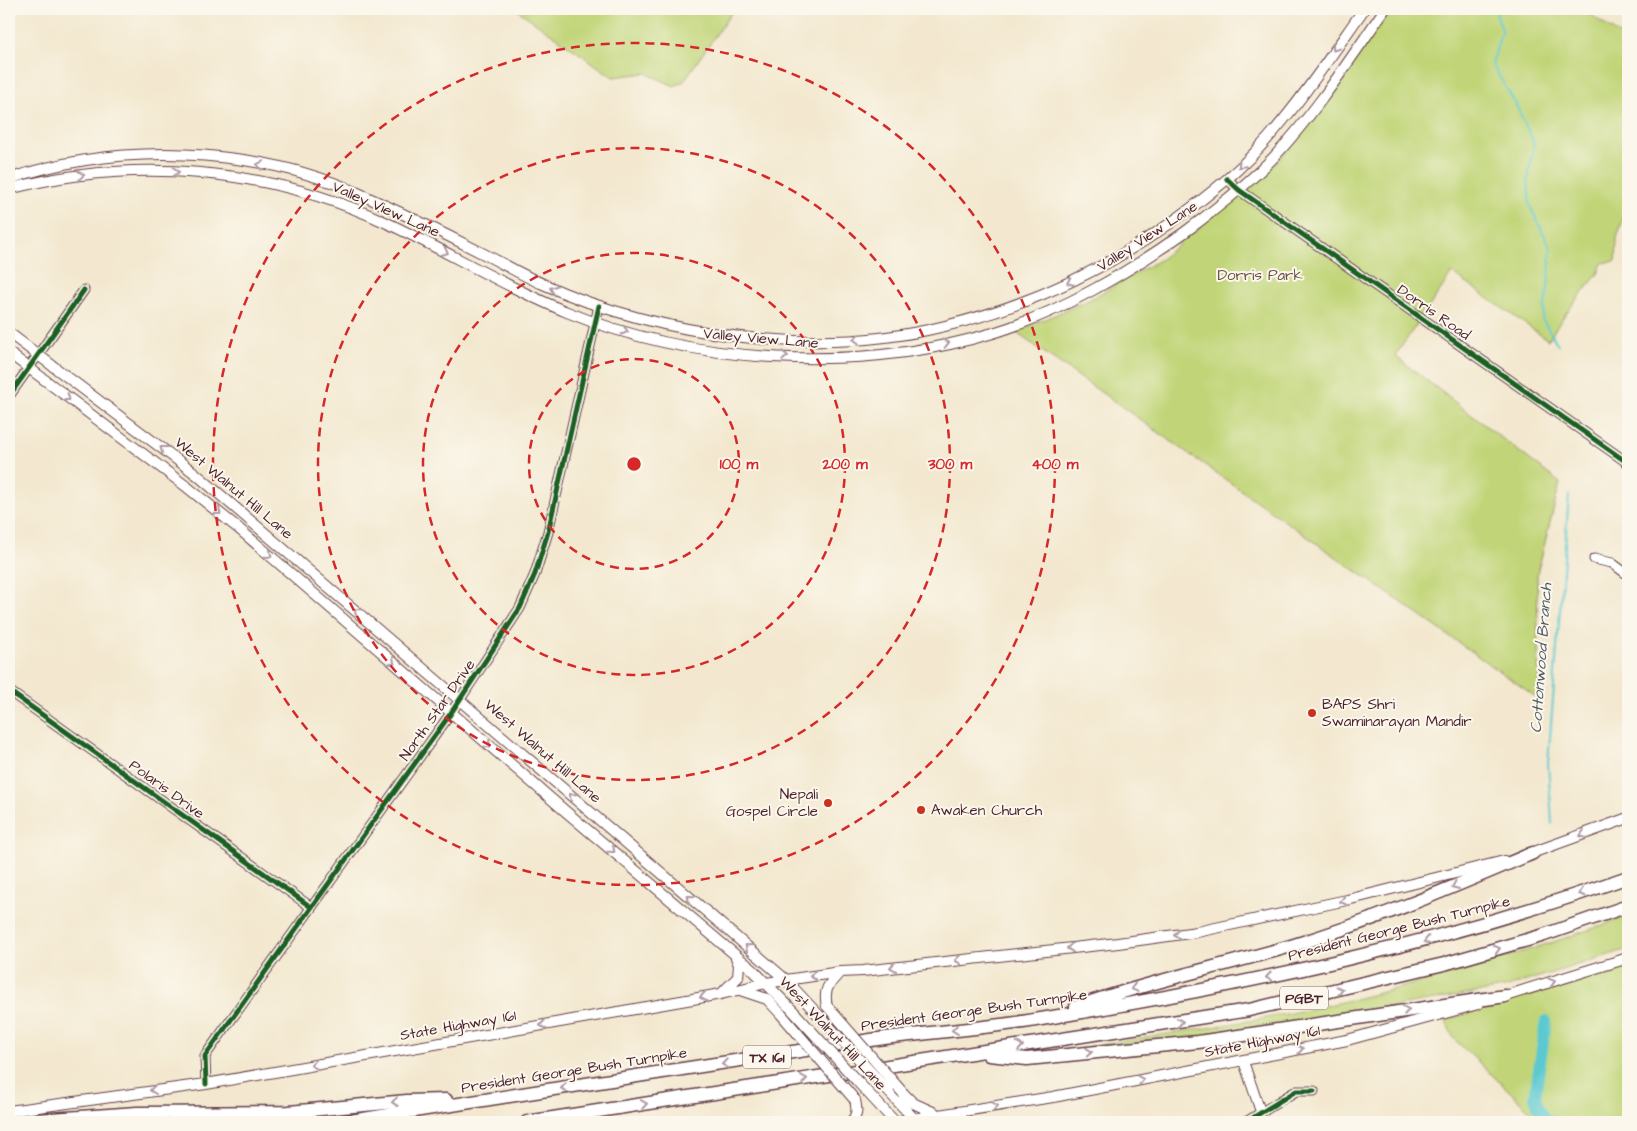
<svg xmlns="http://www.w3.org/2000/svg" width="1637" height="1131" font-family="'Architects Daughter',sans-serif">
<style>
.green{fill:#c1d578;stroke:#867a52}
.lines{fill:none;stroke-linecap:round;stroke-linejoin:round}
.stream{stroke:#5cc9d0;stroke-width:2}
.river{stroke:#5cc9d0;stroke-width:12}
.minor-casing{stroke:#633d44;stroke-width:11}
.major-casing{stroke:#633d44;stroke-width:12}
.highway-casing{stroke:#633d44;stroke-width:15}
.minor{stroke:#fff;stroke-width:9}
.major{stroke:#fff;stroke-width:10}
.highway{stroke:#fff;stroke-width:12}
.major-bridge-casing{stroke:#633d44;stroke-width:12;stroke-linecap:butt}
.major-bridge{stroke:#fff;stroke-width:10}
.cycleway-casing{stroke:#fbf7ec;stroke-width:8}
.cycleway{stroke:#1b5e20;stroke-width:5}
.oneway{stroke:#ae9aa0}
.ring{fill:none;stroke:#d62828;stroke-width:2.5;stroke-dasharray:9 6}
.poi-dot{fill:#c8321e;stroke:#fbf7ec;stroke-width:2}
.labels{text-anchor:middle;stroke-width:4;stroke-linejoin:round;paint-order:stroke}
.shield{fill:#fbf7ec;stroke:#7f6065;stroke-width:1}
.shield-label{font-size:14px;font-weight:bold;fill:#4a1f2b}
.street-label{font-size:15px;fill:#4a1f2b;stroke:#fbf7ec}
.park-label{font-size:15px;fill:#684c3e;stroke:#fbf7ec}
.poi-label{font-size:15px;fill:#4a1f2b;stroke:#fbf7ec;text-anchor:start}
.water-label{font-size:16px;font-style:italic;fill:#505a65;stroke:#fbf7ec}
.centre{fill:#d62828;stroke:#fbf7ec;stroke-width:2.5}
.ring-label{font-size:15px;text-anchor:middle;font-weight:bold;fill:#d62828;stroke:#fbf7ec;stroke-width:4;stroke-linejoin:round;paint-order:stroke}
</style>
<rect width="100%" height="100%" fill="#fbf7ec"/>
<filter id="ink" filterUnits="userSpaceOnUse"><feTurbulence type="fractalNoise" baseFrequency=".02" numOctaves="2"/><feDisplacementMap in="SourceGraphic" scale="10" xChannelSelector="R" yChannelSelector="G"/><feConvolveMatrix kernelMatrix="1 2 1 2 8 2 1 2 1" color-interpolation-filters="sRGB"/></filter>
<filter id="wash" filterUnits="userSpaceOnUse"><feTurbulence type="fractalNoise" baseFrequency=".0096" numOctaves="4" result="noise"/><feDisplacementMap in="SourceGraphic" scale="20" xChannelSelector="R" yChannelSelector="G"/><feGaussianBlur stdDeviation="1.12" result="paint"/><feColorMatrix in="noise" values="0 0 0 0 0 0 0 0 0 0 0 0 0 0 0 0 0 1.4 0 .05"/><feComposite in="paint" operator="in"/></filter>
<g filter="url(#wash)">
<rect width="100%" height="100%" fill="#f3e8cf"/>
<path class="green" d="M516,9H734L683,82L674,86L646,73L613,77Z
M1391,9H1583L1628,41V203L1617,238L1616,261L1602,263L1598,274L1566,313L1548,340L1452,273L1395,356L1560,483L1537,574L1539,699L1015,332L1089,300L1161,259L1276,163L1315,115Z
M1628,916V949L1504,988L1272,1028L1088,1048V1046C1145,1037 1203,1029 1260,1019C1385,996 1509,959 1628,916Z
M1628,965V1122H1542L1454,1039L1445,1020Z"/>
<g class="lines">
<path class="stream" d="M1495,9L1502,30L1492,64L1514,101L1534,143L1528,180L1530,206L1551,249L1548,289L1542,319L1558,345
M1552,824L1548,763L1569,495"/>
<path class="river" d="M1546,1021L1535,1097L1543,1118L1552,1122"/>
</g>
</g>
<g filter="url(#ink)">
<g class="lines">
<g class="minor-casing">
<path id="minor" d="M1227,179L1239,190L1628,463
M9,396L84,290
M1594,559L1612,563L1628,575
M9,691L311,907
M1243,1060L1261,1113
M206,1084L205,1056L451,713L520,608L535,574L548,532L599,306
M1246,1122L1296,1091H1314"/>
</g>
<g class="major-casing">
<path id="major" d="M9,179C118,142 252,146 358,193C400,212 441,232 482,253C502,263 522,275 543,284C661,337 818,358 945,326C1049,301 1144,250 1226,180C1281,133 1322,68 1364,9
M9,189C134,156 270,168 387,223C447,251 505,287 567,312C697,365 859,373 993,333C1059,313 1129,272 1185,232C1216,209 1247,185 1274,157C1316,112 1350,59 1385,9
M9,333L196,474L750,949L785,979L824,1021
M9,353L187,487L238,528L564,810L752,969L794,1012
M1526,855L1628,818
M740,990L767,999L781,1014
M724,991L738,977L739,965L735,955
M1499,998L1628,958
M827,1006C823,989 829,984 840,972
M857,1081L895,1122
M889,1092L916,1121
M903,1093L913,1103L935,1113
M9,1111L206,1084L721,994L766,983L840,972L863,971L1118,943L1197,932L1347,900L1504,861
M851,1122C858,1115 857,1109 855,1100
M894,1122L1053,1097L1347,1040L1478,1004"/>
</g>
<g class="highway-casing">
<path id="highway" d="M1076,1007C1146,982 1220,967 1291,946C1374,921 1453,887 1533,853
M989,1055L1027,1059L1198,1042L1505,996
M9,1122L137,1113L289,1112L407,1101L446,1100
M344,1122C520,1095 695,1066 871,1040C927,1032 984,1029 1041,1019C1240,986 1437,945 1628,877
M527,1122L1249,1010L1444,964L1541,936L1628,906"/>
</g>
<use href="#minor" class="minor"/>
<use href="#major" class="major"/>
<use href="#highway" class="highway"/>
<g class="major-bridge-casing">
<path id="major-bridge" d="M827,1006L903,1093
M794,1012L857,1081
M781,1014L855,1100
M824,1021L889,1092"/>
</g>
<use href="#major-bridge" class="major-bridge"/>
<g class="cycleway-casing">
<path id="cycleway" d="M1227,179L1239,190L1628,463
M9,396L84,290
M9,691L311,907
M206,1084L205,1056L451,713L520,608L535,574L548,532L599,306
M1246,1122L1296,1091H1314"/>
</g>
<use href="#cycleway" class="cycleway"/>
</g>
<defs><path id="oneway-chevron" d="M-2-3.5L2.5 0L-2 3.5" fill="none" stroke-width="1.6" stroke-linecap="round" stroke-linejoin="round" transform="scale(1.25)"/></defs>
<g class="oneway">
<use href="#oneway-chevron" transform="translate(1335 48) rotate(125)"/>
<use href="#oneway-chevron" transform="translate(260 165) rotate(-169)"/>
<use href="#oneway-chevron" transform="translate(1241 165) rotate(134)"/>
<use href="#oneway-chevron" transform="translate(176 172) rotate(1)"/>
<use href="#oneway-chevron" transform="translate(81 175) rotate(-7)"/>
<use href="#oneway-chevron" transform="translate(445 252) rotate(26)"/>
<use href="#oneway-chevron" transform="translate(1070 282) rotate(155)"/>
<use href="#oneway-chevron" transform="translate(553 289) rotate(-159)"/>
<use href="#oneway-chevron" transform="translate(625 331) rotate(17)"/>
<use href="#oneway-chevron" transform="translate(856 339) rotate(177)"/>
<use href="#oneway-chevron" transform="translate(946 343) rotate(-13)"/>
<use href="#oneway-chevron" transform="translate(785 356) rotate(1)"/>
<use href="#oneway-chevron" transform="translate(67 398) rotate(37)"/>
<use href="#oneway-chevron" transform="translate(163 449) rotate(-143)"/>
<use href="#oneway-chevron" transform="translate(218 512) rotate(39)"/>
<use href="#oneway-chevron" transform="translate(269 555) rotate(41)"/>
<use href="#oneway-chevron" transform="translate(357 611) rotate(-140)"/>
<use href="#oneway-chevron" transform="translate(392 662) rotate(41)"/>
<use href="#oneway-chevron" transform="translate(488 745) rotate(41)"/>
<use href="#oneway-chevron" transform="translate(572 796) rotate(-139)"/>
<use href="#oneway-chevron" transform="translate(1583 835) rotate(160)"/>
<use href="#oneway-chevron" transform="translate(612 850) rotate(40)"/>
<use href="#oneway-chevron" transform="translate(1455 886) rotate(157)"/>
<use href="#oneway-chevron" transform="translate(1582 893) rotate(161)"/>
<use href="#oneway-chevron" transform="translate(690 898) rotate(-140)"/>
<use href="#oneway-chevron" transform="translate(1343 901) rotate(166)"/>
<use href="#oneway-chevron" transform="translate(1177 935) rotate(172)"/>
<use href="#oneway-chevron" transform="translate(1427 941) rotate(165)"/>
<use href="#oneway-chevron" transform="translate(748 947) rotate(-139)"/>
<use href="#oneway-chevron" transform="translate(1070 948) rotate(174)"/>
<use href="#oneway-chevron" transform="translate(1497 949) rotate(-17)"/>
<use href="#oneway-chevron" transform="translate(958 960) rotate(174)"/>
<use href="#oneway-chevron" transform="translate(893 967) rotate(172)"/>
<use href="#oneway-chevron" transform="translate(813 976) rotate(172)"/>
<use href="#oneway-chevron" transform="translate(1269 977) rotate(170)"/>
<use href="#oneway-chevron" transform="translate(1552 982) rotate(-17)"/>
<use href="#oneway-chevron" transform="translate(1134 988) rotate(165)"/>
<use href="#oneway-chevron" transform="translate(1340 990) rotate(-13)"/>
<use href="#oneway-chevron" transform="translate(703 997) rotate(170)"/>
<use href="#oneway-chevron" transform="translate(1406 1010) rotate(-10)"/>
<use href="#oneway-chevron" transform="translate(1180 1022) rotate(-8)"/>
<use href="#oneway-chevron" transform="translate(543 1025) rotate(170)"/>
<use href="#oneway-chevron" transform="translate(955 1030) rotate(173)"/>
<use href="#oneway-chevron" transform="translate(1020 1046) rotate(-9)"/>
<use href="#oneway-chevron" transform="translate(1300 1049) rotate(-11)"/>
<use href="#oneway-chevron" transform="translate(1089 1052) rotate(-4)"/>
<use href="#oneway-chevron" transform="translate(725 1064) rotate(171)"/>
<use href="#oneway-chevron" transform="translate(314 1065) rotate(170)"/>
<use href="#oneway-chevron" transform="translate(804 1079) rotate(-9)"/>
<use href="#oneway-chevron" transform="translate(1141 1080) rotate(-11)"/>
<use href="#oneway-chevron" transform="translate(564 1088) rotate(171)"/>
<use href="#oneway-chevron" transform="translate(153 1090) rotate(173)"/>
<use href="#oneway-chevron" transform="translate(395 1102) rotate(174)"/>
<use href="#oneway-chevron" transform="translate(644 1104) rotate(-9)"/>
<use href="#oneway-chevron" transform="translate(995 1106) rotate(-9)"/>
</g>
</g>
<g class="ring">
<circle cx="634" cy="464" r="105"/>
<circle cx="634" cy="464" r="211"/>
<circle cx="634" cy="464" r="316"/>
<circle cx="634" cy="464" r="421"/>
</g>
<g class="poi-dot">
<circle cx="1312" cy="713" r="5"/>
<circle cx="828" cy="803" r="5"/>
<circle cx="921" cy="810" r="5"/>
</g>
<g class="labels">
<g class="shield">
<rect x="1280" y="986.5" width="48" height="23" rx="4"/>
<rect x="743" y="1045.5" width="48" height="23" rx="4"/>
</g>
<g class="shield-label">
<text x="1304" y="1003">PGBT</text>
<text x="767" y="1062">TX 161</text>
</g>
<g class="street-label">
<text transform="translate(386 209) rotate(24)" y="5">Valley View Lane</text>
<text transform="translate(1147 236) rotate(-33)" y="5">Valley View Lane</text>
<text transform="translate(1434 312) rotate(35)" y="5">Dorris Road</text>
<text transform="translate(761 338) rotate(5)" y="5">Valley View Lane</text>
<text transform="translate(234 488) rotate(40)" y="5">West Walnut Hill Lane</text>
<text transform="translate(437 710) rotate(-55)" y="5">North Star Drive</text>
<text transform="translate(543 751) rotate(41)" y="5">West Walnut Hill Lane</text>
<text transform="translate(167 789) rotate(36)" y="5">Polaris Drive</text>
<text transform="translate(1399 928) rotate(-14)" y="5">President George Bush Turnpike</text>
<text transform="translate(974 1010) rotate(-8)" y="5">President George Bush Turnpike</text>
<text transform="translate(458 1025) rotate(-10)" y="5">State Highway 161</text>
<text transform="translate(833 1033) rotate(47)" y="5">West Walnut Hill Lane</text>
<text transform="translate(1262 1041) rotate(-11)" y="5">State Highway 161</text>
<text transform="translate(574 1070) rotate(-9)" y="5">President George Bush Turnpike</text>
</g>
<g class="park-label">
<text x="1260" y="280">Dorris Park</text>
</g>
<g class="poi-label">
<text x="1322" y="709">BAPS Shri<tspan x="1322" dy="17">Swaminarayan Mandir</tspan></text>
<text x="818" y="799" text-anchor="end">Nepali<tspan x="818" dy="17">Gospel Circle</tspan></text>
<text x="931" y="815">Awaken Church</text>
</g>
<g class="water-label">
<text transform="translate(1540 658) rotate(-86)" y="6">Cottonwood Branch</text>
</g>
</g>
<circle cx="634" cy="464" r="8" class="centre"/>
<g class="ring-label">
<text x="739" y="469">100 m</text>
<text x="845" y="469">200 m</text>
<text x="950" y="469">300 m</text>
<text x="1055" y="469">400 m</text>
</g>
<rect width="1637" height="1131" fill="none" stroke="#fbf7ec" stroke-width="30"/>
</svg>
